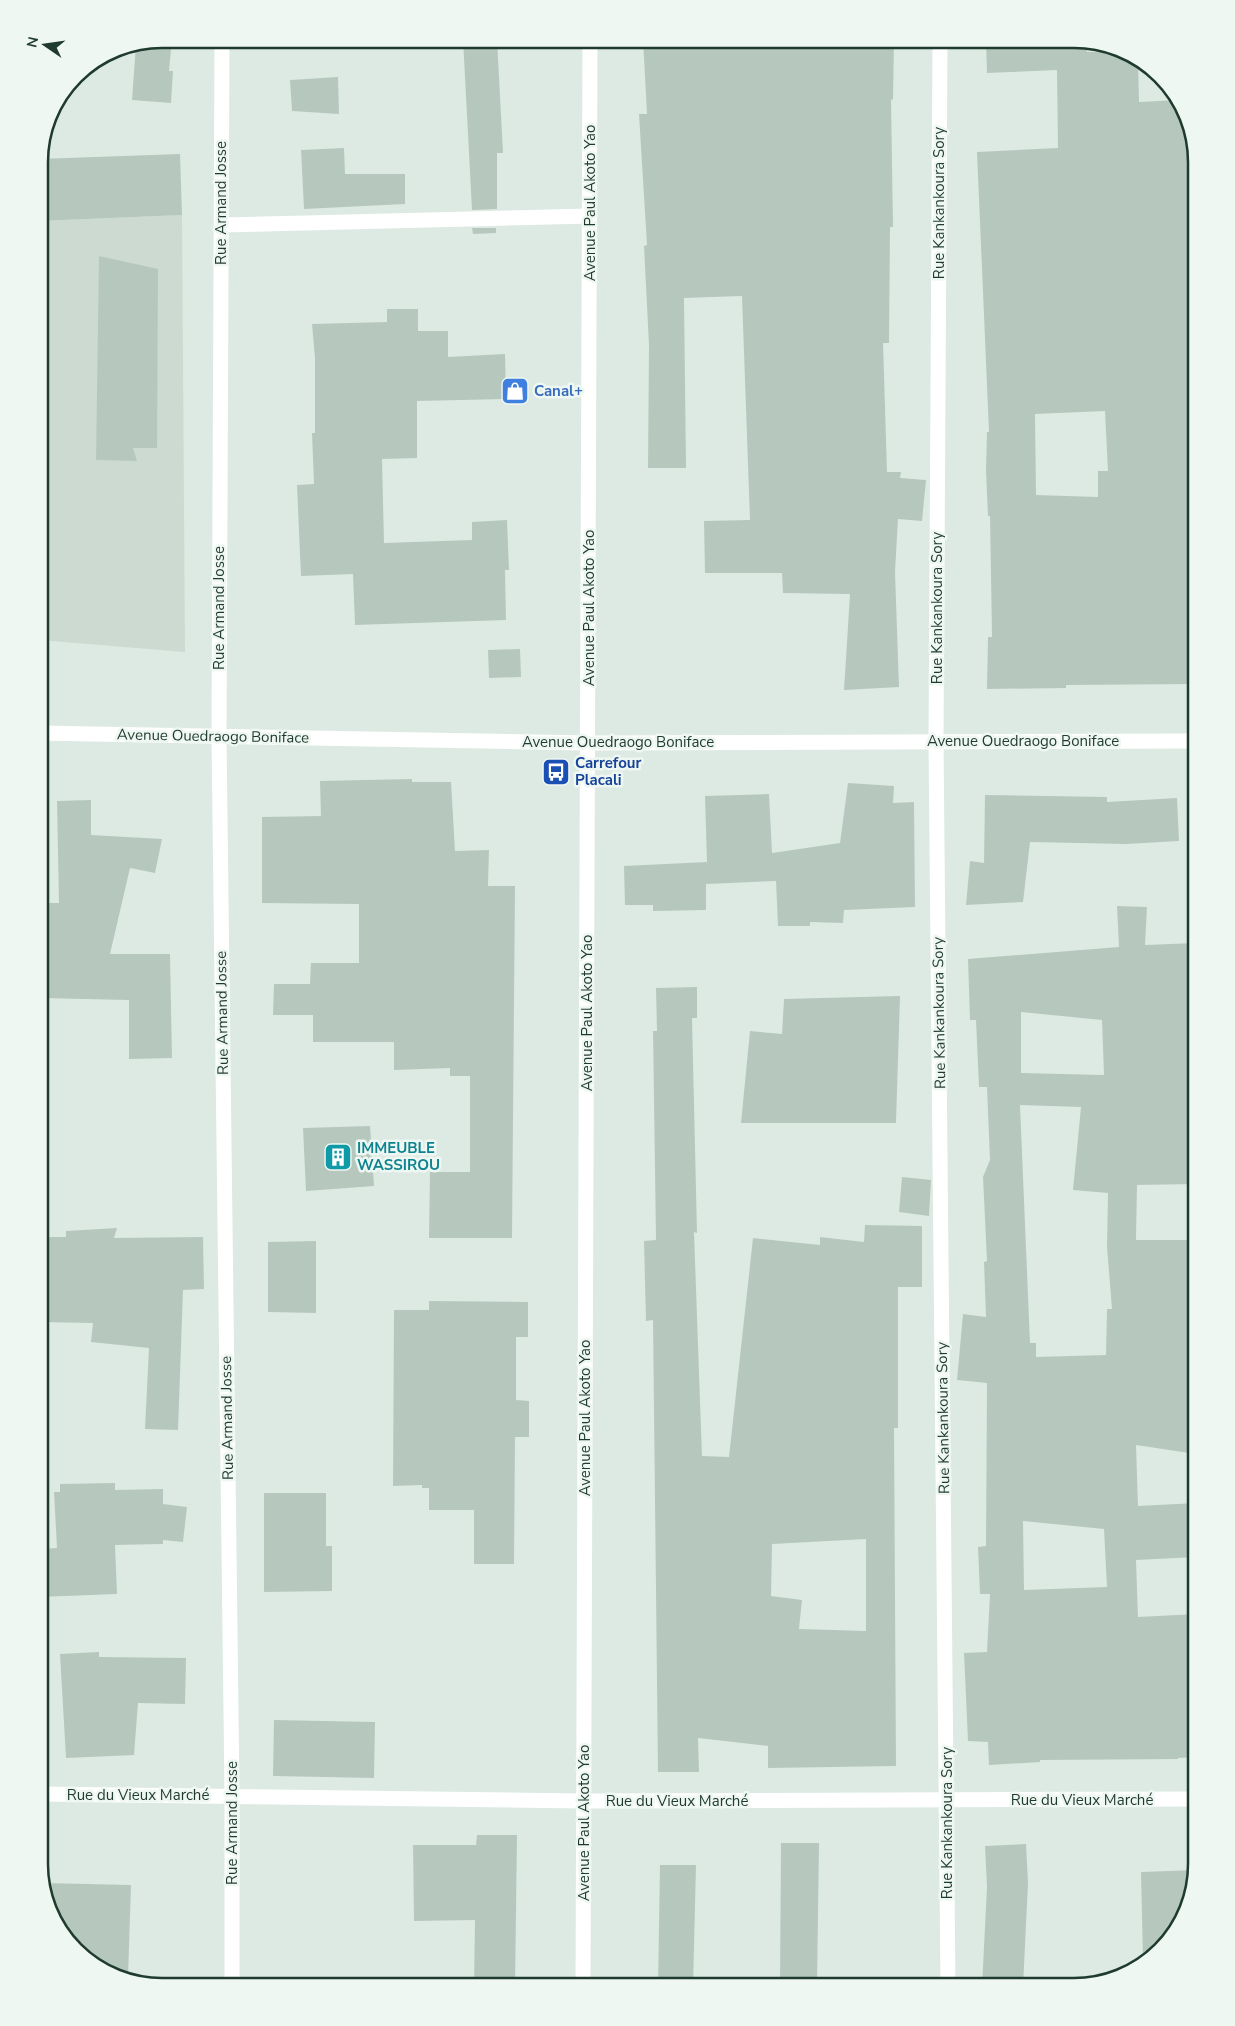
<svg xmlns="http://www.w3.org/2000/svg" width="1235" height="2026" font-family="'Nunito Sans',sans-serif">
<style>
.built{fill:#ccdad2}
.building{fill:#b6c8be;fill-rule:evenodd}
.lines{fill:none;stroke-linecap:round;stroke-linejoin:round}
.minor{stroke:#fff;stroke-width:15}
.tertiary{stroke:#fff;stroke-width:15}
.labels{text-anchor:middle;stroke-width:5;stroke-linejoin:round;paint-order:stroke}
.street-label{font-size:15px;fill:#1f3a2f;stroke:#eef7f1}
.shop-label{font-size:15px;font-weight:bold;fill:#366cbe;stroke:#eef7f1;text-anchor:start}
.transit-label{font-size:15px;font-weight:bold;fill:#164399;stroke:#eef7f1;text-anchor:start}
.culture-label{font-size:15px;font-weight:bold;fill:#0d838f;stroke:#eef7f1;text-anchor:start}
.rim{fill:none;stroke:#1f3a2f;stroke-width:2.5}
</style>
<rect width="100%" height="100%" fill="#ddeae3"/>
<path class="built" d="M182,215L185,652L39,640V221Z"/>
<path class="building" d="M162,39H172L169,71H173L171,103L132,100L136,44Z
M463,39H497L503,153H497V209L472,210Z
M643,39H894L893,100L891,99L893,227H890L889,343H883L887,472H901L900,478L926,480L922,521L898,519L895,572L899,687L844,690L850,594L783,593L782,573H705L704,521L750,520L742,296L684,298L686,468H648L649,345L644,246L647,245L639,114H647Z
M1029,39H1082L1087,41V52L1118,51L1138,58L1139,102L1178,100L1183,107L1196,162V684L1066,685V688L987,689L988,637H992L990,516H988L986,470L987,432H989L977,152L1058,148L1057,70L987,73L986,41ZM1105,411L1108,471H1098V497L1036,495L1035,414Z
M338,77L339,114L292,111L290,80Z
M344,148L345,174H405V204L304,209L301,150Z
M180,154L182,215L39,221V159Z
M472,228H496V233L473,234Z
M99,256L158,269L157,448H133L137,461L96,460Z
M387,309H418V331H448V357L505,354L506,399L417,401V458L382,459L384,543L472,540V522L507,520L509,570H505L506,620L355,625L353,574L301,576L297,485L314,484L312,433H315V358L312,324L387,322Z
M520,649L521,677L489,678L488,650Z
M412,779V782H451L455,851L489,850L488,886H515L512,1238H429L430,1172H470V1076H450V1068L394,1070V1042H313V1015H273L274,984H310L311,963H359V904L262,903V817L321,816L320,781Z
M848,783L894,786L893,803L914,802L915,907L844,910L843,923L810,922V926H778L776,881L706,884V910L653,911V905H625L624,866L707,862L705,796L769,794L772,853L840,843Z
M985,795L1107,797V802L1177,798L1179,841L1126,844L1030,842L1023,902L966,905L970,861L984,863Z
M91,800V835L162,839L155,873L130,868L110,954H170L172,1058L129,1059V1000L39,998V903H59L57,801Z
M1117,906L1147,907L1145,945L1196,943V1184L1137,1185L1136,1240H1196V1454L1136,1445L1138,1506L1196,1503V1557L1136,1560L1138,1617L1196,1614V1757L1178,1758V1759L1040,1760V1762L989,1765L988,1742L968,1741L964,1653L987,1652L990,1594H980L978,1547L986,1546L987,1383L957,1380L963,1314L986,1317L984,1262L987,1261L983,1177L990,1160L987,1087H979L976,1020H970L968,959L1119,947ZM1021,1012L1102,1020L1104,1075L1021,1073ZM1020,1105L1081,1107L1073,1190L1108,1193L1107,1247L1112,1309H1107L1106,1355L1036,1357V1343H1030ZM1023,1521L1104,1529L1107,1587L1024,1590Z
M697,987V1018H692L697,1233L694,1232L702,1456L729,1457L753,1238L820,1245V1237L864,1242L865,1225L922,1226V1287H898V1428H894L896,1766L768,1768V1746L698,1738L699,1772H658L653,1320L646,1321L644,1241L656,1240L653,1031H657L656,988ZM866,1539V1631L799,1629L802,1600L771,1596L772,1544Z
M900,996L896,1123H741L750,1031L782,1034L784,999Z
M370,1126L374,1186L306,1191L303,1128Z
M902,1177L931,1180L929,1216L899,1212Z
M117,1228L114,1238L203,1237L204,1289L183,1290L178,1430L145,1429L149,1348L91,1342L93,1323L39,1322V1237H66V1231Z
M316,1241V1313L268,1312V1242Z
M429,1301L528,1302V1337H516V1400L529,1401V1437H515L514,1564H474V1510H429V1488H422V1485L393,1486L394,1310H429Z
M115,1483V1490L163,1489V1504L187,1507L183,1542L163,1540V1544L115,1545L117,1594L39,1597V1549L57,1548L54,1492H60V1484Z
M264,1493H326V1546H332V1591L264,1592Z
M99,1652V1657L186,1658L185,1704L138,1703L134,1755L66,1758L60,1654Z
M274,1720L375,1722L374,1778L273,1776Z
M477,1835H517L515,1987H474L475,1920L414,1921L413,1845H476Z
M781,1843H819L817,1987H780Z
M1026,1844L1028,1883L1023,1987H982L987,1887L985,1846Z
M660,1865H696L693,1987H658Z
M1195,1870L1176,1932L1143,1961L1141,1872Z
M43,1883L131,1885L128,1978L94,1967L52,1919Z"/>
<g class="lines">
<path class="minor" d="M222,39L219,736L232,1795V1987
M940,39L936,742L948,1987
M221,225L590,216
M39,1794L584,1801L1196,1799"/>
<path class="tertiary" d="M39,733L588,743L1196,741
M583,1987L590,39"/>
</g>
<defs>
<g id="shop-square" transform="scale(1.4375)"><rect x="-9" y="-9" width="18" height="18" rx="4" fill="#3f7fe0" stroke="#eef7f1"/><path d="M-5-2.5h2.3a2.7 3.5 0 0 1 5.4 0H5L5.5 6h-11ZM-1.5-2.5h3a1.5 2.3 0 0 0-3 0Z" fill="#fff"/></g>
<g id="bus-square" transform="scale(1.4375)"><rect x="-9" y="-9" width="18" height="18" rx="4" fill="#1a4fb4" stroke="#eef7f1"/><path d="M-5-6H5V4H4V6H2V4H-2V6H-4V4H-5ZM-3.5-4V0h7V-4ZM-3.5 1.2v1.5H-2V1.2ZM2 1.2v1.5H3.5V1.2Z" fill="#fff"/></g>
<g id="building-square" transform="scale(1.4375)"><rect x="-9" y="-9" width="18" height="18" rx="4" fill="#0f9aa8" stroke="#eef7f1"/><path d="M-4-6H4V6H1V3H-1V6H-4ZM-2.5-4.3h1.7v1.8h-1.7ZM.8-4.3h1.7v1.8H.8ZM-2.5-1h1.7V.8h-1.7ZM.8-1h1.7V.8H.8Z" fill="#fff"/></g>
</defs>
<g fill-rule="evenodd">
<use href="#shop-square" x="515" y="391"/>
<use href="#bus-square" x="556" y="772"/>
<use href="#building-square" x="338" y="1157"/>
</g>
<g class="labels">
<g class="street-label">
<text transform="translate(221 203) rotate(-90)" y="5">Rue Armand Josse</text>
<text transform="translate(590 203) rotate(-90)" y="5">Avenue Paul Akoto Yao</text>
<text transform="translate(939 203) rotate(-90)" y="5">Rue Kankankoura Sory</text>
<text transform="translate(219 608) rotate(-90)" y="5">Rue Armand Josse</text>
<text transform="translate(589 608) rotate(-90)" y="5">Avenue Paul Akoto Yao</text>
<text transform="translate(937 608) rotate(-90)" y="5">Rue Kankankoura Sory</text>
<text transform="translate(213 736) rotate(1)" y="5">Avenue Ouedraogo Boniface</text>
<text x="1023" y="746">Avenue Ouedraogo Boniface</text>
<text x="618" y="747">Avenue Ouedraogo Boniface</text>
<text transform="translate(222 1013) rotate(-91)" y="5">Rue Armand Josse</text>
<text transform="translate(587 1013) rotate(-90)" y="5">Avenue Paul Akoto Yao</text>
<text transform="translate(939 1013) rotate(-91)" y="5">Rue Kankankoura Sory</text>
<text transform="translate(227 1418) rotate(-91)" y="5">Rue Armand Josse</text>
<text transform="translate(585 1418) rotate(-90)" y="5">Avenue Paul Akoto Yao</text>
<text transform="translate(943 1418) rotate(-91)" y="5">Rue Kankankoura Sory</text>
<text x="138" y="1800">Rue du Vieux Marché</text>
<text x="1082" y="1805">Rue du Vieux Marché</text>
<text x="677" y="1806">Rue du Vieux Marché</text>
<text transform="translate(232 1823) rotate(-90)" y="5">Rue Armand Josse</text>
<text transform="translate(584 1823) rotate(-90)" y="5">Avenue Paul Akoto Yao</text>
<text transform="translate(947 1823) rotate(-90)" y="5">Rue Kankankoura Sory</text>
</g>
<g class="shop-label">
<text x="534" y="396">Canal+</text>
</g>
<g class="transit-label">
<text x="575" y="768">Carrefour<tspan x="575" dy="17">Placali</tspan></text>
</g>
<g class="culture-label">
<text x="357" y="1153">IMMEUBLE<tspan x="357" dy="17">WASSIROU</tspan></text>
</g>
</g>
<path d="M0 0H1235V2026H0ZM162 48H1074A114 114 0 0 1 1188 162V1864A114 114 0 0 1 1074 1978H162A114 114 0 0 1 48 1864V162A114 114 0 0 1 162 48Z" fill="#eef7f1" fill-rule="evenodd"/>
<path class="rim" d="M162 48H1074A114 114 0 0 1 1188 162V1864A114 114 0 0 1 1074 1978H162A114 114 0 0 1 48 1864V162A114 114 0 0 1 162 48Z"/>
<g transform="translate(45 45) rotate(283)" stroke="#eef7f1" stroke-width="4" paint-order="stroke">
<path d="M0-4L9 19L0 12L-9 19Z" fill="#1f3a2f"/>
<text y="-8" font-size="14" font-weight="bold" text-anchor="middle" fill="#1f3a2f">N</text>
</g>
</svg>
